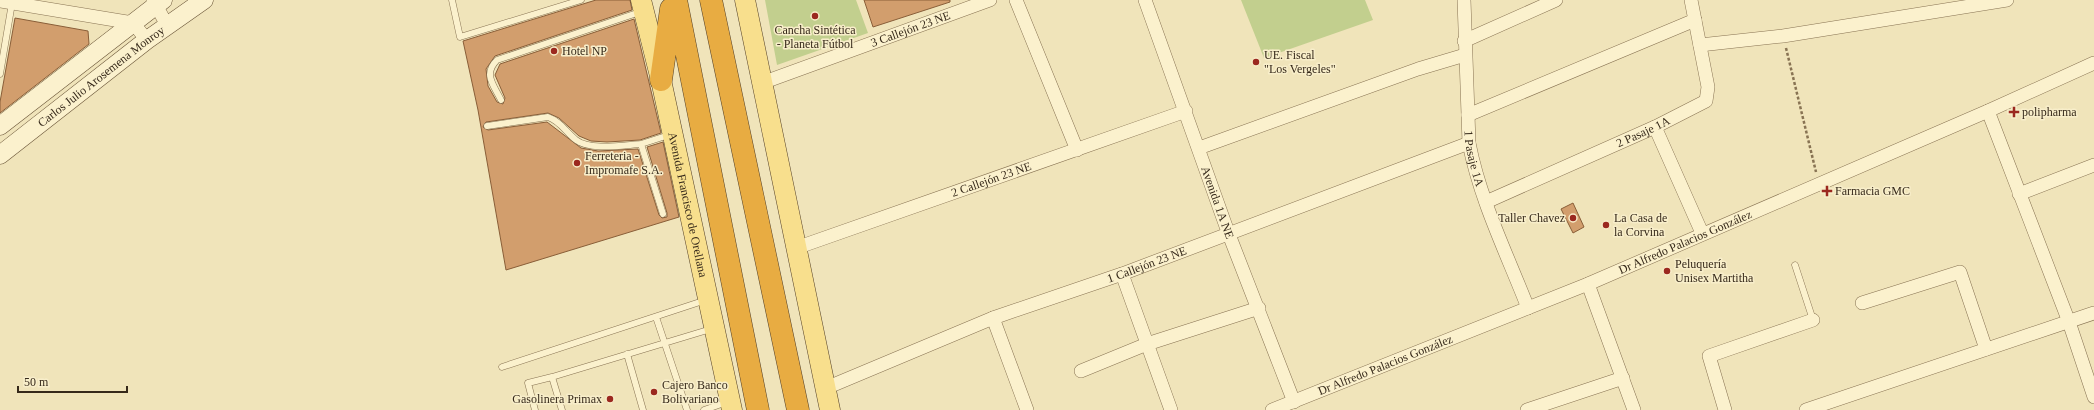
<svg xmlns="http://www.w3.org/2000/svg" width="2094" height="410" font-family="Georgia,serif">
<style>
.green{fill:#c2cf8e}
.building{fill:#d29e6d;stroke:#895e38}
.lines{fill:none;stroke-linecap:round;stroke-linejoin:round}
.lane-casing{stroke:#887353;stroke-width:7}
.street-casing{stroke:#887353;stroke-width:14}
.secondary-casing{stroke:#695437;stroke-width:19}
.primary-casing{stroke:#554129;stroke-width:21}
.highway-casing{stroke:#554129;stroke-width:23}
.path{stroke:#887353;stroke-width:2.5;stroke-dasharray:3 2;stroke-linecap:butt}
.lane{stroke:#fbf1cd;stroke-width:6}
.street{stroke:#fbf1cd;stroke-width:13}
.secondary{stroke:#fbf1cd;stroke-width:18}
.primary{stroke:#f8df8d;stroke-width:20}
.highway{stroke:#e8ac42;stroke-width:22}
.poi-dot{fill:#9b281f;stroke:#f8eeca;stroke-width:1.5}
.labels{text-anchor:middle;stroke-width:3;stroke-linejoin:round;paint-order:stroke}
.street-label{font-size:12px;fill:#36291a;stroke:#f8eeca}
.poi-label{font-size:12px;fill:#36291a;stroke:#f8eeca;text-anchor:start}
</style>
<rect width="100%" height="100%" fill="#f0e4ba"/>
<path class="green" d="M765,0H856L868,33L777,65Z
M1241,0H1365L1373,20L1264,58Z"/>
<path class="building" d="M596,0H630L632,10L495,56L486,69L488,86L497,102L503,104L505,98L495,75L500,64L634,19L661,133L640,140L607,142L591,141L579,136L559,118L548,113L486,122L483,127L488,130L547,122L581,148L598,151L638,149L659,215L662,218L667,217V213L647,147L663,142L679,217L506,270L478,110L463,41Z
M864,0H950V2L873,27Z
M15,18L88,31L89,44L0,113V102Z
M1573,203L1584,227L1573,233L1561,209Z"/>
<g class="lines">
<g class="lane-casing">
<path id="lane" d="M452,0L460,37L581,0
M0,74L12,3
M501,100C493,84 483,74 497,60L640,12
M487,126L548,117C560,121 566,132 576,140C590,151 624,145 641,144
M663,214L641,144L669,135
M1795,265L1813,320
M656,317L687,410
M627,354L643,410
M502,367L706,300
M535,410L528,383L552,377
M562,410L552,377L711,329
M704,410L727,402"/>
</g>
<g class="street-casing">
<g id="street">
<path d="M153,0L167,25"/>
<path d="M1016,0L1077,150"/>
<path id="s1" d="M1145,0L1228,232L1294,402"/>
<path id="s2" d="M1464,0L1469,143C1480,200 1507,254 1528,308"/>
<path d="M0,1L133,23L147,40"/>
<path d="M1464,41L1556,0"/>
<path d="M1700,45L1783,36L2007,0"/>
<path id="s3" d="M762,83L990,0"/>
<path d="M1988,111L2069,322L2094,397"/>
<path d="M1468,115L1695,20"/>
<path d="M1655,127L1702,233"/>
<path d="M1199,148L1418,69L1465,55"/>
<path d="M2019,194L2094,165"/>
<path id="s4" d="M1486,202L1655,127L1706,101L1708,87L1691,0"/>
<path id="s5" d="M796,248L1186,111"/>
<path d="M1122,274L1171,410"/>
<path d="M1588,284L1634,410"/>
<path d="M1862,303L1960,272L1986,349"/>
<path d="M993,318L1027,410"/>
<path d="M1081,371L1147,344L1259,308"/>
<path id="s6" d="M826,388L993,318L1122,274L1469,143"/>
<path id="s7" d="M1272,410L1588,284L1988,111L2094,63"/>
<path d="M1527,410L1623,378"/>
<path d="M1725,410L1709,356L1813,320"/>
<path d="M1806,410L2094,313"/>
</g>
</g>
<g class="secondary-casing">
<g id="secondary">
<path d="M0,126L163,0"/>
<path id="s8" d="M0,155L147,40L204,0"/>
</g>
</g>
<g class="primary-casing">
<g id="primary">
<path id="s9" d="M641,0L661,80L732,410"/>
<path d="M745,0L830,410"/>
</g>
</g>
<g class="highway-casing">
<path id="highway" d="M676,0L758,410
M711,0L798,410
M661,80L671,9"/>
</g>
<path class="path" d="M1786,48L1816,172"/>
<use href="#lane" class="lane"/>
<use href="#street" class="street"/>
<use href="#secondary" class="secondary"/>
<use href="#primary" class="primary"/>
<use href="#highway" class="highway"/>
</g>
<g class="poi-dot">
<circle cx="815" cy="16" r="4"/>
<circle cx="554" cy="51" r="4"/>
<circle cx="1256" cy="62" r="4"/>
<path d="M2012 106h4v4h4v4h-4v4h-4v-4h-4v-4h4z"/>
<circle cx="577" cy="163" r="4"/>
<path d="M1825 185h4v4h4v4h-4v4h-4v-4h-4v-4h4z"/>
<circle cx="1573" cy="218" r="4"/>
<circle cx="1606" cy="225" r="4"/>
<circle cx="1667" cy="271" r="4"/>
<circle cx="654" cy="392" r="4"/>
<circle cx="610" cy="399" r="4"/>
</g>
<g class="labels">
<g class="street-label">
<text dy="4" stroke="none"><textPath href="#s3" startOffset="158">3 Callejón 23 NE</textPath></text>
<text dy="4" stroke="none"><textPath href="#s8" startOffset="128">Carlos Julio Arosemena Monroy</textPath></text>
<text dy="4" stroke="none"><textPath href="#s4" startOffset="172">2 Pasaje 1A</textPath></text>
<text dy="4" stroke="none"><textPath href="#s2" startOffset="159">1 Pasaje 1A</textPath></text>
<text dy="4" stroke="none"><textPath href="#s5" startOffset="207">2 Callejón 23 NE</textPath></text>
<text dy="4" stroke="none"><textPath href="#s1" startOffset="215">Avenida 1A NE</textPath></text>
<text dy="4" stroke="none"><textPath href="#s9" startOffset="210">Avenida Francisco de Orellana</textPath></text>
<text dy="4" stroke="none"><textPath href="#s7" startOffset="446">Dr Alfredo Palacios González</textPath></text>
<text dy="4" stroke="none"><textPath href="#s6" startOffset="344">1 Callejón 23 NE</textPath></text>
<text dy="4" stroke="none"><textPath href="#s7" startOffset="122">Dr Alfredo Palacios González</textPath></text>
</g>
<g class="poi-label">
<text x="815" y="34" text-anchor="middle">Cancha Sintética<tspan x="815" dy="14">- Planeta Fútbol</tspan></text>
<text x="562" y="55">Hotel NP</text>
<text x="1264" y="59">UE. Fiscal<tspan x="1264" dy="14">"Los Vergeles"</tspan></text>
<text x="2022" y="116">polipharma</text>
<text x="585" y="160">Ferreteria -<tspan x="585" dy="14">Impromafe S.A.</tspan></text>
<text x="1835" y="195">Farmacia GMC</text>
<text x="1565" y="222" text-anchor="end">Taller Chavez</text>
<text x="1614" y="222">La Casa de<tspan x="1614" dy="14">la Corvina</tspan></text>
<text x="1675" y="268">Peluquería<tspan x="1675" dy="14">Unisex Martitha</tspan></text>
<text x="662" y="389">Cajero Banco<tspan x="662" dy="14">Bolivariano</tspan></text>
<text x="602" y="403" text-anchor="end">Gasolinera Primax</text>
</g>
</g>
<path d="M18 386v6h109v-6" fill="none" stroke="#36291a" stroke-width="2"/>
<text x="24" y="386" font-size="12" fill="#36291a" stroke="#f8eeca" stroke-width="3" paint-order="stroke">50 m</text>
</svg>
